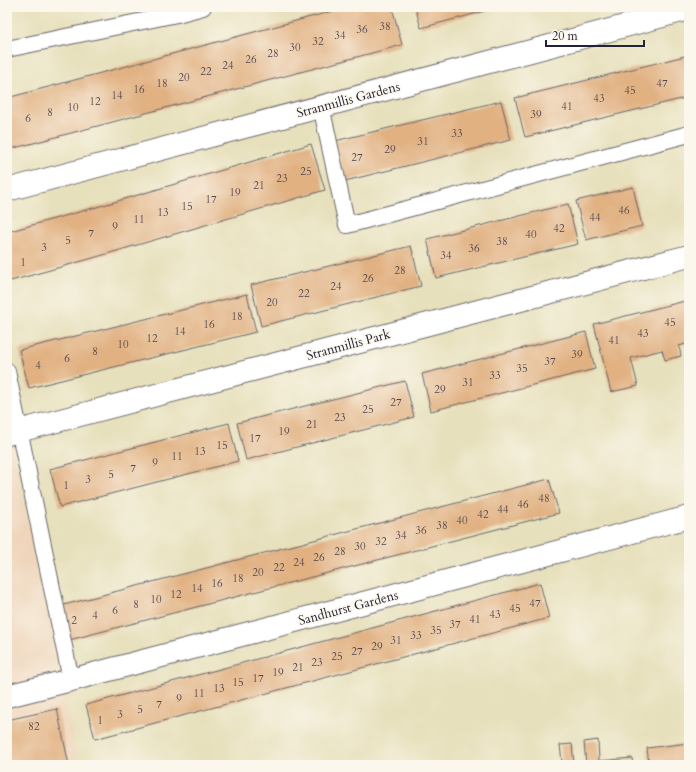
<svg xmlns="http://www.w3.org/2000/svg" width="696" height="772" font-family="Cardo,serif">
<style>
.built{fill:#efd6bb}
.building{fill:#e1b182}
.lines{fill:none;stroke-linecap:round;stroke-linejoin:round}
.service-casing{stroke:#676468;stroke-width:18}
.minor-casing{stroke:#676468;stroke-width:24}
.service{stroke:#fff;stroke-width:16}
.minor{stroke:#fff;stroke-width:22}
.labels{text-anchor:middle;stroke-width:3.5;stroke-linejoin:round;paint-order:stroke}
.number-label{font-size:11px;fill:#52464d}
.street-label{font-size:13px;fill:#22223b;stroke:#fbf7ec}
</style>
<rect width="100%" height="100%" fill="#fbf7ec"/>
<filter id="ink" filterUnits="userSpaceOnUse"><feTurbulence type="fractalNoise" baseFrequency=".025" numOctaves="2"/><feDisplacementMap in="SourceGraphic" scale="8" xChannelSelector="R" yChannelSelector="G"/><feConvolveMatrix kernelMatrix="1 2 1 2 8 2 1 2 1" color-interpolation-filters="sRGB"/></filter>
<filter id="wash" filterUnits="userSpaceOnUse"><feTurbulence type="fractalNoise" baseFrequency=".012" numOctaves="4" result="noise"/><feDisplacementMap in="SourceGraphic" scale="16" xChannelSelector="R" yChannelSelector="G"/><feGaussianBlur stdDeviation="0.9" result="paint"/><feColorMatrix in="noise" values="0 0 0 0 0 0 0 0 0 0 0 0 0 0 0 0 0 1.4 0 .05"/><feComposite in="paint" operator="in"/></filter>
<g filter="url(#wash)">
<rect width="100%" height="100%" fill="#e7e0bc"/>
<path class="built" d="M7,422L58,663L79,765H7Z"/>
<g id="blocks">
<path class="building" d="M348,7H392L402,45L7,150V98Z
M415,7H500L421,28Z
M689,55V97L525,137L515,98Z
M501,101L511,140L345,181L335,141Z
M311,144L325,190L86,260L7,282V232L97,207Z
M633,187L642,226L586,240L576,201Z
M568,204L578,244L436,278L427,239Z
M411,246L421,286L261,326L251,285Z
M247,294L256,332L29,388L19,350Z
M689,300V343L679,346L681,356L665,360L662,350L631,358L638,386L611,392L594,324Z
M586,332L595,369L431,411L422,374Z
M405,381L414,417L246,460L237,423Z
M229,423L238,461L60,507L50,469Z
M549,479L559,513L69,640L60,606Z
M540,583L549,618L95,739L86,705Z
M57,709L69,765H7V720Z
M598,740L599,761L632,758L633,765H586L584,742Z
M689,743V765H649L647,748Z
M572,744L574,765H544L543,764L562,762L560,745Z"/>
</g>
</g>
<g filter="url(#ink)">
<use href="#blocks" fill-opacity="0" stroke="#676468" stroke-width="1"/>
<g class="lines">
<g class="service-casing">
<path id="service" d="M7,49L177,14L203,7
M321,106L347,225L689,134
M7,371L71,680"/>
</g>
<g class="minor-casing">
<path id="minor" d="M7,190L689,9
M7,434L689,256
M7,696L71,680L689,517"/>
</g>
<use href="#service" class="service"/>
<use href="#minor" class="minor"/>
</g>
</g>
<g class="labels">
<g class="number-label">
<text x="385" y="30">38</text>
<text x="362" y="33">36</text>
<text x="340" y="39">34</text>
<text x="318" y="45">32</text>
<text x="295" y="51">30</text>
<text x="273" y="57">28</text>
<text x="251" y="63">26</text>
<text x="228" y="69">24</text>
<text x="206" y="75">22</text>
<text x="184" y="81">20</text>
<text x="162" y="87">18</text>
<text x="662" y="87">47</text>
<text x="139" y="93">16</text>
<text x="630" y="94">45</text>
<text x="117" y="99">14</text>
<text x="599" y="102">43</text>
<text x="95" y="105">12</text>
<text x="567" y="110">41</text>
<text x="73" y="111">10</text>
<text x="50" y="116">8</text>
<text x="536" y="118">39</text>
<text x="28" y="122">6</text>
<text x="457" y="137">33</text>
<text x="423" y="145">31</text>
<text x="390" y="153">29</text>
<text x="357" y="161">27</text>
<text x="306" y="175">25</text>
<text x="282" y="182">23</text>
<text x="259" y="189">21</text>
<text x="235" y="196">19</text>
<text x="211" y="203">17</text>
<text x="187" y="210">15</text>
<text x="624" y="214">46</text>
<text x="163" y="216">13</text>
<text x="595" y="221">44</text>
<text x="139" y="223">11</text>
<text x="115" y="230">9</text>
<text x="559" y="232">42</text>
<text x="91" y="237">7</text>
<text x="531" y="238">40</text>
<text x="68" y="244">5</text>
<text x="502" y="245">38</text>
<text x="44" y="251">3</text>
<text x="474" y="252">36</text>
<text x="446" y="259">34</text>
<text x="23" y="266">1</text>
<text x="400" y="274">28</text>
<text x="368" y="282">26</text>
<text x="336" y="290">24</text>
<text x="304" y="297">22</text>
<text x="272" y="306">20</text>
<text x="237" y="320">18</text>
<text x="670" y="326">45</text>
<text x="209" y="328">16</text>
<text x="180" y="335">14</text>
<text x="643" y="337">43</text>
<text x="152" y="342">12</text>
<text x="614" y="344">41</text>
<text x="123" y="348">10</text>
<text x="95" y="355">8</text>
<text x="577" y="358">39</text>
<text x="67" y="362">6</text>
<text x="550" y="365">37</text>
<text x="38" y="369">4</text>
<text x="522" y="372">35</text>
<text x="495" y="379">33</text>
<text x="468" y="386">31</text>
<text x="440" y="393">29</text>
<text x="396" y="406">27</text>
<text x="368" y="413">25</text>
<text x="340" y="421">23</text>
<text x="312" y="428">21</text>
<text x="284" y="435">19</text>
<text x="255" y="442">17</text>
<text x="222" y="449">15</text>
<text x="200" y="455">13</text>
<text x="177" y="460">11</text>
<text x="155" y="466">9</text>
<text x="133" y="472">7</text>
<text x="111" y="478">5</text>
<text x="88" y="483">3</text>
<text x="66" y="489">1</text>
<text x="544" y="502">48</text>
<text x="523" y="508">46</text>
<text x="503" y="513">44</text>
<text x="483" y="518">42</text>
<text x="462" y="524">40</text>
<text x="442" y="529">38</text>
<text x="421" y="534">36</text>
<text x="401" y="539">34</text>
<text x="381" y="545">32</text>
<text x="360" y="550">30</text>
<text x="340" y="555">28</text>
<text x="319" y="561">26</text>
<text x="299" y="566">24</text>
<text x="279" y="571">22</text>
<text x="258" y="576">20</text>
<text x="238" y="582">18</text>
<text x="217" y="587">16</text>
<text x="197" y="592">14</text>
<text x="176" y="598">12</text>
<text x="156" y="603">10</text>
<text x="535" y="607">47</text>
<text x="136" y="608">8</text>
<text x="515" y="612">45</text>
<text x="115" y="614">6</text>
<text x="495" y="618">43</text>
<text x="95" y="619">4</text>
<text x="475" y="623">41</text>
<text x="74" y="624">2</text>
<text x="455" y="628">37</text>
<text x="436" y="634">35</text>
<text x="416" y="639">33</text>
<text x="396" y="644">31</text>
<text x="377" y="650">29</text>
<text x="357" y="655">27</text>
<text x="337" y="660">25</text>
<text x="317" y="666">23</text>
<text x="298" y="671">21</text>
<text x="278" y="676">19</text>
<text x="258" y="682">17</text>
<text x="238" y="686">15</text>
<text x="219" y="692">13</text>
<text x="199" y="697">11</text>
<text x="179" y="702">9</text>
<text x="159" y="708">7</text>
<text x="140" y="713">5</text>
<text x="120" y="718">3</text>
<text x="100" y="724">1</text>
<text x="34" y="730">82</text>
</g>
<g class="street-label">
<text transform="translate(348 99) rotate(-15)" y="5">Stranmillis Gardens</text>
<text transform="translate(348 344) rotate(-15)" y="5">Stranmillis Park</text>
<text transform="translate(348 607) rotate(-15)" y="5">Sandhurst Gardens</text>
</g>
</g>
<rect width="696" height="772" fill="none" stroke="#fbf7ec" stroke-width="24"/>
<path d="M546 40v6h98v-6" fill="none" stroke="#22223b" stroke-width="2"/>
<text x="552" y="40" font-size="12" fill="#22223b" stroke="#fbf7ec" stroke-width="3" paint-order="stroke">20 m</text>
</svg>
